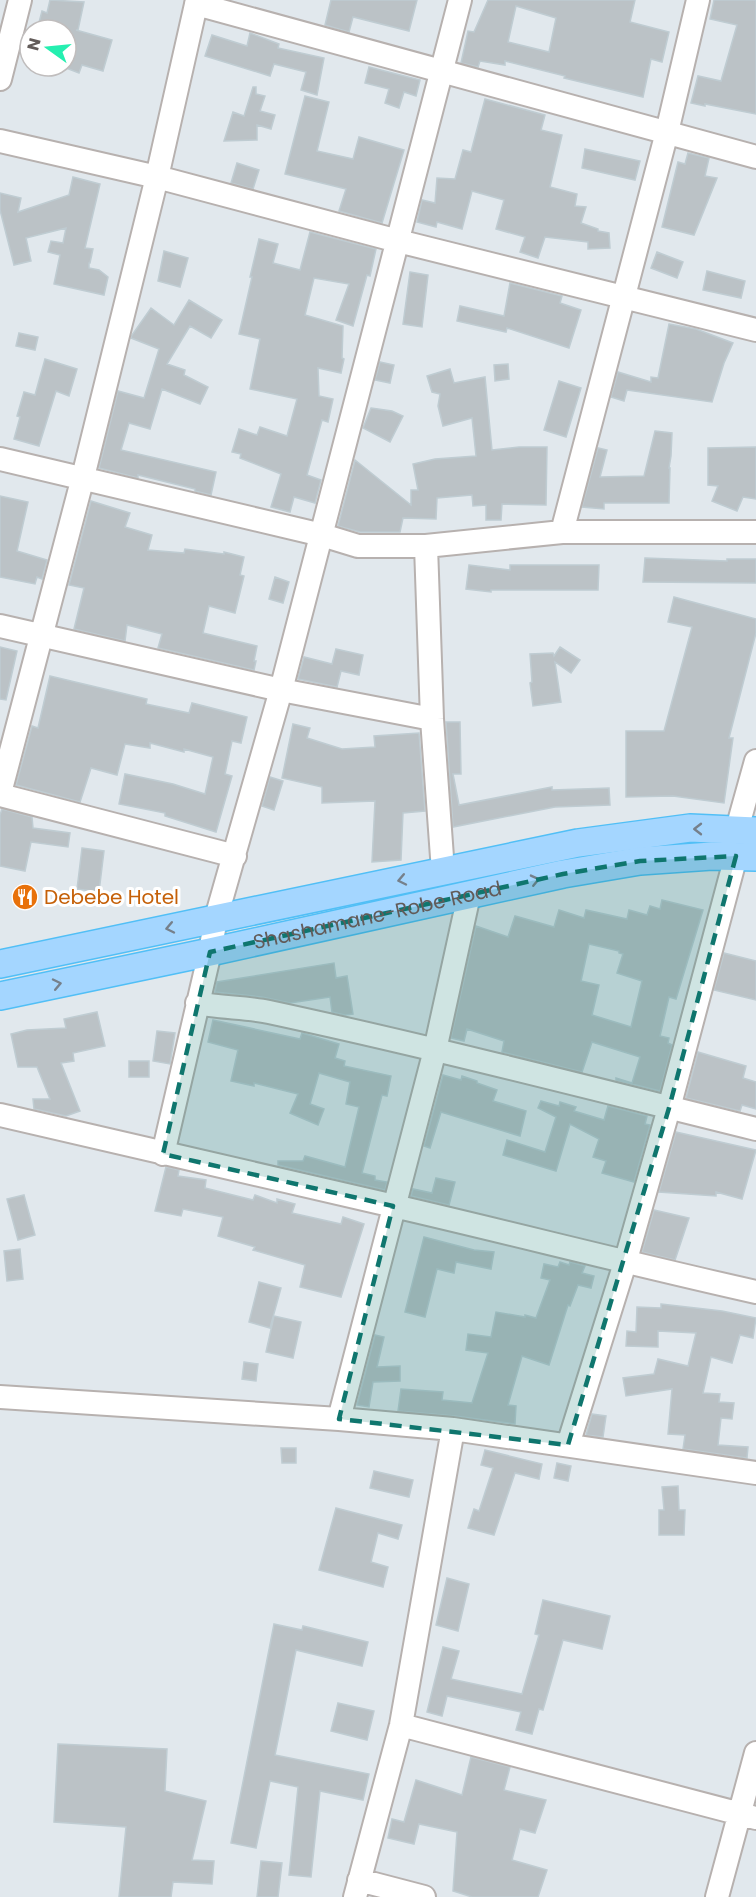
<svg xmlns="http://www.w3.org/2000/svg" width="756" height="1897" font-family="Poppins,sans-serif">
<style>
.building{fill:#bbc2c6;stroke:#bfccd2;stroke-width:1.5;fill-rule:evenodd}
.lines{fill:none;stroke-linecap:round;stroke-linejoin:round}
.minor-casing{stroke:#b7b1af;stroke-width:26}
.major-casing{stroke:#51bff6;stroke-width:30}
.minor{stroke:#fff;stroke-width:22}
.major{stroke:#a4d6ff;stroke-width:27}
.oneway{stroke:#76808b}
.marked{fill:#0f766e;fill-opacity:0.2;stroke:#0f766e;stroke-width:4.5;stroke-dasharray:12 8;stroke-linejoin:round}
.labels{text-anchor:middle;stroke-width:6;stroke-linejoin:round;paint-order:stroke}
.food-label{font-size:20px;fill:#c56008;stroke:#fff;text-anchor:start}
.street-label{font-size:20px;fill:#625b59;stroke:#fff}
</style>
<rect width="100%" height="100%" fill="#e1e8ed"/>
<path class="building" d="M50,0L84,2L78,30H76L112,40L103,71L82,65L79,73L66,68V30H37L42,11L47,13Z
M331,0H417L409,31L353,17L349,32L325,25Z
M488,0H635L630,22L669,32L662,62L651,59L643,97L564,78L565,76L505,61V65L480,61L478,67L461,63L468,31L474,32ZM516,6L556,18L549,52L508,42Z
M714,0H756V114L705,104V106L691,103L698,76L721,81L737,25L710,19Z
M250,33L279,44L278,48L324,58L317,95L301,90L306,72L274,64L270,76L205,56L212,35L247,46Z
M369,67L420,80L416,96L404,92L399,108L385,103L389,89L365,83Z
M253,87H256V94L265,96L260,111L275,115L271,129L257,125V140L224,141L233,112L244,116Z
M305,96L329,102L317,151L353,159L359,137L404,150L382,223L339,211L346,189L285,174Z
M485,99L545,115L541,130L562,135L550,187L577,194L575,206L586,207L581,223L598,229V231L609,233L610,248L588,249V242L545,237L538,258L520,252L525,237L496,229L504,200L472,191L462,229L437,222L436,227L417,222L422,200L435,203L437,178L455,179L463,150L471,152Z
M585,149L640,161L635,180L582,168Z
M688,153L709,158L705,176L717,178L694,235L662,227L678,162L685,164Z
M237,163L259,170L253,189L231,183Z
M73,177L100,184L85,248L93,249L90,263H89V268L99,270L108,277L104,295L54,284L60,255L48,252L51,241L63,243L66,228L26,238L31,261L14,265L0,210V193L21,198L18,212L69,195Z
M310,232L376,249L370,276L367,275L353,326L336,320L349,284L314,278L305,315L343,326L342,358L344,359L341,373L318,368L319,396L333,399L328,422L322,420L307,475L321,480L315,503L294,497L290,512L271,507L281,474L240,458L241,454L232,452L239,429L257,435L260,427L287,436L297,399L250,389L260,339L239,334L252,277H250L259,239L278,244L273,263L300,270Z
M164,251L188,258L180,287L158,281Z
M657,252L683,262L677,278L651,268Z
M707,271L745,281L741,298L703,290Z
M410,272L428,275L422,327L403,324Z
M510,283L562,296L560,303L581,310L569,348L507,328L506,332L457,321L460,306L504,316Z
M189,300L222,320L211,338L190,326L167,364L185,370L184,375L208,387L200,404L162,389L150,429L129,423L121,450L216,472L211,495L195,491V489L138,475V478L99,468L118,391L144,398L159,349L131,338L132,335L151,308L174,325Z
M669,324L696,329L733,343L724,363L712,402L627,390L624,401L611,397L618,372L651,382V377L658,378Z
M19,333L38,337L35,350L16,346Z
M45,359L77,369L69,396L56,391L39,446L14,439L20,417L17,416L24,392L35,395Z
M380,362L394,365L390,383L375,380Z
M508,364L509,379L495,381L494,365Z
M450,369L454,383L485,377L492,450L519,447H547L546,505L502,504L501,520H486V505L473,506L472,495L437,498L436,519L403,518L400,532H360L338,526L355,460L411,505V490H418L413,464L435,459L476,456L472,418L443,426L438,406L440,394L432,392L427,376Z
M559,381L581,388L566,437L544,430Z
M371,408L392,411L403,416L390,442L363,428Z
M655,431L672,433L671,456L669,468H670L669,503H604V509L582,507L598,448L607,450L600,477L644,476Z
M756,447V499L743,497L737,511L712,501L718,486L708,485V448Z
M0,496L28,502L17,551L47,560L42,579L37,577L35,584L0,577Z
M91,501L130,513L125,527L152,535L148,550L184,553L185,549L224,554V552L244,557L240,575L244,576L235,613L209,606L203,633L257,646L254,661H256L254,670L158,648L162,634L127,625L125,641L74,629L84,588L69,585Z
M645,558L727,561V559H756V583L643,582Z
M469,565L510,570V565H599L598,590H491V592L466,589Z
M275,577L289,582L283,603L269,599Z
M674,597L756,619V633L729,738H733L724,803L673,796L626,797V731H664L692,627L668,622Z
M0,647L17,651L6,700L0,699Z
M560,647L580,660L571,673L555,662L561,702L533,706L530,683L532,682L530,654L553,653L554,656Z
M336,649L363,655L359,675L341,671L337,687L298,679L304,657L332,664Z
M50,676L147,699L146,704L189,713L192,703L247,717L241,743L232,741L225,774L232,776L216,832L165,816V813L119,804L125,774L173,784L205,794L213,757L184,749V752L150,743V748L125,744L117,775L91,768L80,802L16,785L32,726L38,728Z
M446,722H460L461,774H453L459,805L552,787V790L609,788L610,805L555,807L453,827Z
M293,724L310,728L307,738L342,749L375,747L374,736L419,733L425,811L403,813L401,860L372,862L375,801L322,803V787L282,778Z
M270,777L283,781L274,810L262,806Z
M2,809L32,817L33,828L70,833L68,847L31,842L25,871L0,866V815Z
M82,848L104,851L99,892L77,889Z
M662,900L703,910L676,999L669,997L660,1036L669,1038L668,1043L672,1045L660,1091L616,1080V1078L632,1083L640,1057L592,1042L582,1072L502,1052L504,1041L467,1029L464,1041L451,1038L476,926L508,937L515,916L554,927L559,910L584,918L586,910L627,919L629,910L647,915L650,906L660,909ZM589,944L619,951V953L623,954L617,973L642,981L631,1027L592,1015L599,985L581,981Z
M724,953L756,961V1000L714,990Z
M334,963L336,978L347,976L353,1014L345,1015L332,1012L330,997L290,1003L262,997L215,992L217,982Z
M97,1012L105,1046L73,1053L74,1061L61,1063L80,1111L66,1116L34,1109L33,1099H50L37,1067H18L11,1034L27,1030L66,1028L64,1019Z
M213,1020L300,1039L302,1033L339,1044L335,1058L345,1061L344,1066L391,1076L387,1096L382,1095L362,1173L375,1176V1180L387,1182L385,1190L278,1165V1161H303L305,1156L345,1167L359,1107L346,1104L350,1082L319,1073L310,1104L324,1109L318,1125L290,1113L298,1094L254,1083V1086L231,1081L238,1050L208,1042Z
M157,1031L175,1033L170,1064L153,1061Z
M698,1052L746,1066L743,1078L756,1082V1109L742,1105L740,1111L686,1098Z
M129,1061H149V1077H129Z
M443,1075L461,1080L462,1076L477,1081V1083L497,1090L493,1101L526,1111L520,1136L441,1112L430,1148L424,1146Z
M541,1101L559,1106L560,1102L576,1107L574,1111L604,1120L608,1106L647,1116L645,1124L650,1125L634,1182L602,1173L606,1161L593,1157L599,1139L570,1124L556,1171L503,1155L507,1140L545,1152L556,1117L538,1108Z
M676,1132L756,1150L742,1199L716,1192V1196L659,1192Z
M166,1167L179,1170L178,1176L206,1180L205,1188L253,1200L255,1195L277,1203V1199L295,1204L292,1213L341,1224L343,1217L364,1224L341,1297L300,1287L305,1265L253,1250L255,1247L218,1236L223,1217L183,1209L181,1216L155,1211Z
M436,1178L455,1182L449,1205L411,1196L413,1189L432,1193Z
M24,1195L35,1235L18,1240L7,1199Z
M654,1210L689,1218L675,1260L642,1252Z
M424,1237L474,1250L494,1252L491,1269L456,1262L454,1273L437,1269L425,1317L405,1312Z
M20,1249L23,1279L7,1281L4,1251Z
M560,1262L569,1265L570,1262L585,1266L582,1273L594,1276L591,1288L578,1285L570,1306L568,1305L549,1365L522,1356L508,1405L516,1406L515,1424L455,1416L398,1411L401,1389L443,1392L442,1400L472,1403L488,1353L466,1350L468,1334L491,1337L496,1312L525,1317V1315L536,1318L550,1280L541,1278L544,1264L558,1267Z
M259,1282L281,1288L270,1328L249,1322Z
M661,1304L722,1311L756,1318L753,1338L740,1335L732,1363L711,1357L703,1393L720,1394L719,1402L734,1403L732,1419L721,1418L718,1445L748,1447L747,1458L683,1449L685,1435L668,1434L672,1389L626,1396L623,1378L654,1374L658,1359L688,1366L696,1333L658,1331V1347L626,1346L627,1331L636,1332L637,1307L661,1308Z
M274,1316L301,1322L293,1358L266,1352Z
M375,1335L384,1337L377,1367L400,1366V1381L373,1382L369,1407L357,1405Z
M244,1362L258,1364L256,1381L242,1379Z
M592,1414L606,1416L603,1437L586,1435Z
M281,1448H296V1463H282Z
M485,1450L542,1464L539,1479L515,1473L494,1535L468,1528L474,1509L479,1511L493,1468L481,1465Z
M557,1463L571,1466L568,1481L554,1478Z
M374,1471L413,1480L409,1497L370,1488Z
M678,1486L679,1510H685L684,1535H659V1510H664L662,1487Z
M336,1508L402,1525L398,1539L378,1533L371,1562L388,1567L383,1587L319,1570Z
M447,1578L469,1584L458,1631L436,1625Z
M543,1600L610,1616L602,1649L563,1640L543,1710L539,1709L532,1734L516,1730L521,1712L447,1696L442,1716L427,1712L443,1647L459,1651L451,1679L522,1694L539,1635L535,1634Z
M274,1624L302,1630L303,1626L368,1642L362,1666L296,1650L275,1755L369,1774L363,1800L320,1791L311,1877L289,1875L298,1787L270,1781L256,1848L231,1843Z
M338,1703L374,1711L367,1740L331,1731Z
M58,1744L167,1749L165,1791L206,1801L192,1860L214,1861L212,1884L173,1882L171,1897H119L126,1827L54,1822Z
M471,1757L510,1767L504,1790L546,1800L535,1833L520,1829L512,1860L547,1870L538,1897H472L453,1891L457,1832L419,1824L414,1844L388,1838L392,1819L404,1822L416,1780L462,1795Z
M261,1861L282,1863L278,1897H257Z"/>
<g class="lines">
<g class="minor-casing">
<path id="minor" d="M196,4L756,157
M0,79L20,0
M0,141L157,177L398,241L756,330
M0,459L322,535L358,546H426L562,532H756
M562,532L667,132L698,0
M426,546L432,719L443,871
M0,626L281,690L432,719
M0,793L83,477L157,177L197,0
M0,795L235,856
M737,829L756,761
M197,1003C221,1008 246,1007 269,1012C432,1047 594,1089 756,1129
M0,1115C131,1146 263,1175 394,1206C515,1234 635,1265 756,1292
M163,1154L210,952L216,918L281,690L460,0
M0,1397L339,1419L453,1429L756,1473
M339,1419L435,1050L469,895
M568,1445L625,1263L669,1108L736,856
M401,1725L756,1818
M359,1880L424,1897
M355,1897L401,1725L453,1429
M717,1897L756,1753"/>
</g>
<g class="major-casing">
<g id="major">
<path d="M0,964L578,843L690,828L756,831"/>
<path id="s1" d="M0,996L210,952L563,874L640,861L712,856L756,857"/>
</g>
</g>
<use href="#minor" class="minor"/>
<use href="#major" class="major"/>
</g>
<defs><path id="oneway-chevron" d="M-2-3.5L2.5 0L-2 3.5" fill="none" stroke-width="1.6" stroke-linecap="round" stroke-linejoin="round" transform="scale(1.5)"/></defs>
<g class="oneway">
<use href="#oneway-chevron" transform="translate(698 829) rotate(-180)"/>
<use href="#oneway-chevron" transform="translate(402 880) rotate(168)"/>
<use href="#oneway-chevron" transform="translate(535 880) rotate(-13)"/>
<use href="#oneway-chevron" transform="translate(170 928) rotate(168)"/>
<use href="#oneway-chevron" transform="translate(57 984) rotate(-12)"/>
</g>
<path class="marked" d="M736,856L669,1108L568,1445L339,1419L393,1206L163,1154L210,952L563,874L640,861Z"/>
<defs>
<g id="restaurant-disc" transform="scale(1.35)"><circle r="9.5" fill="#e8710a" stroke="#fff"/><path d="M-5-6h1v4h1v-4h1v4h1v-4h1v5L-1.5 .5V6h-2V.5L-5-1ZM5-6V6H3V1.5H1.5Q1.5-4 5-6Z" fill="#fff"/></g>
</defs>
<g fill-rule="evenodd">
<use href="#restaurant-disc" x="25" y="897"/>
</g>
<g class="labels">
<g class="food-label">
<text x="44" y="904">Debebe Hotel</text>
</g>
<g class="street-label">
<text dy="7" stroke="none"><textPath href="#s1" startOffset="386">Shashamane-Robe Road</textPath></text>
</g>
</g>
<g transform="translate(48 48) rotate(285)"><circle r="28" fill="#ffffff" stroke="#c0bdbd" stroke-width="1.5"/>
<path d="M0-4.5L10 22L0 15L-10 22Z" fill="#25efb0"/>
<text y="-9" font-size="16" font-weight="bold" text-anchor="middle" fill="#625b59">N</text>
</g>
</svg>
